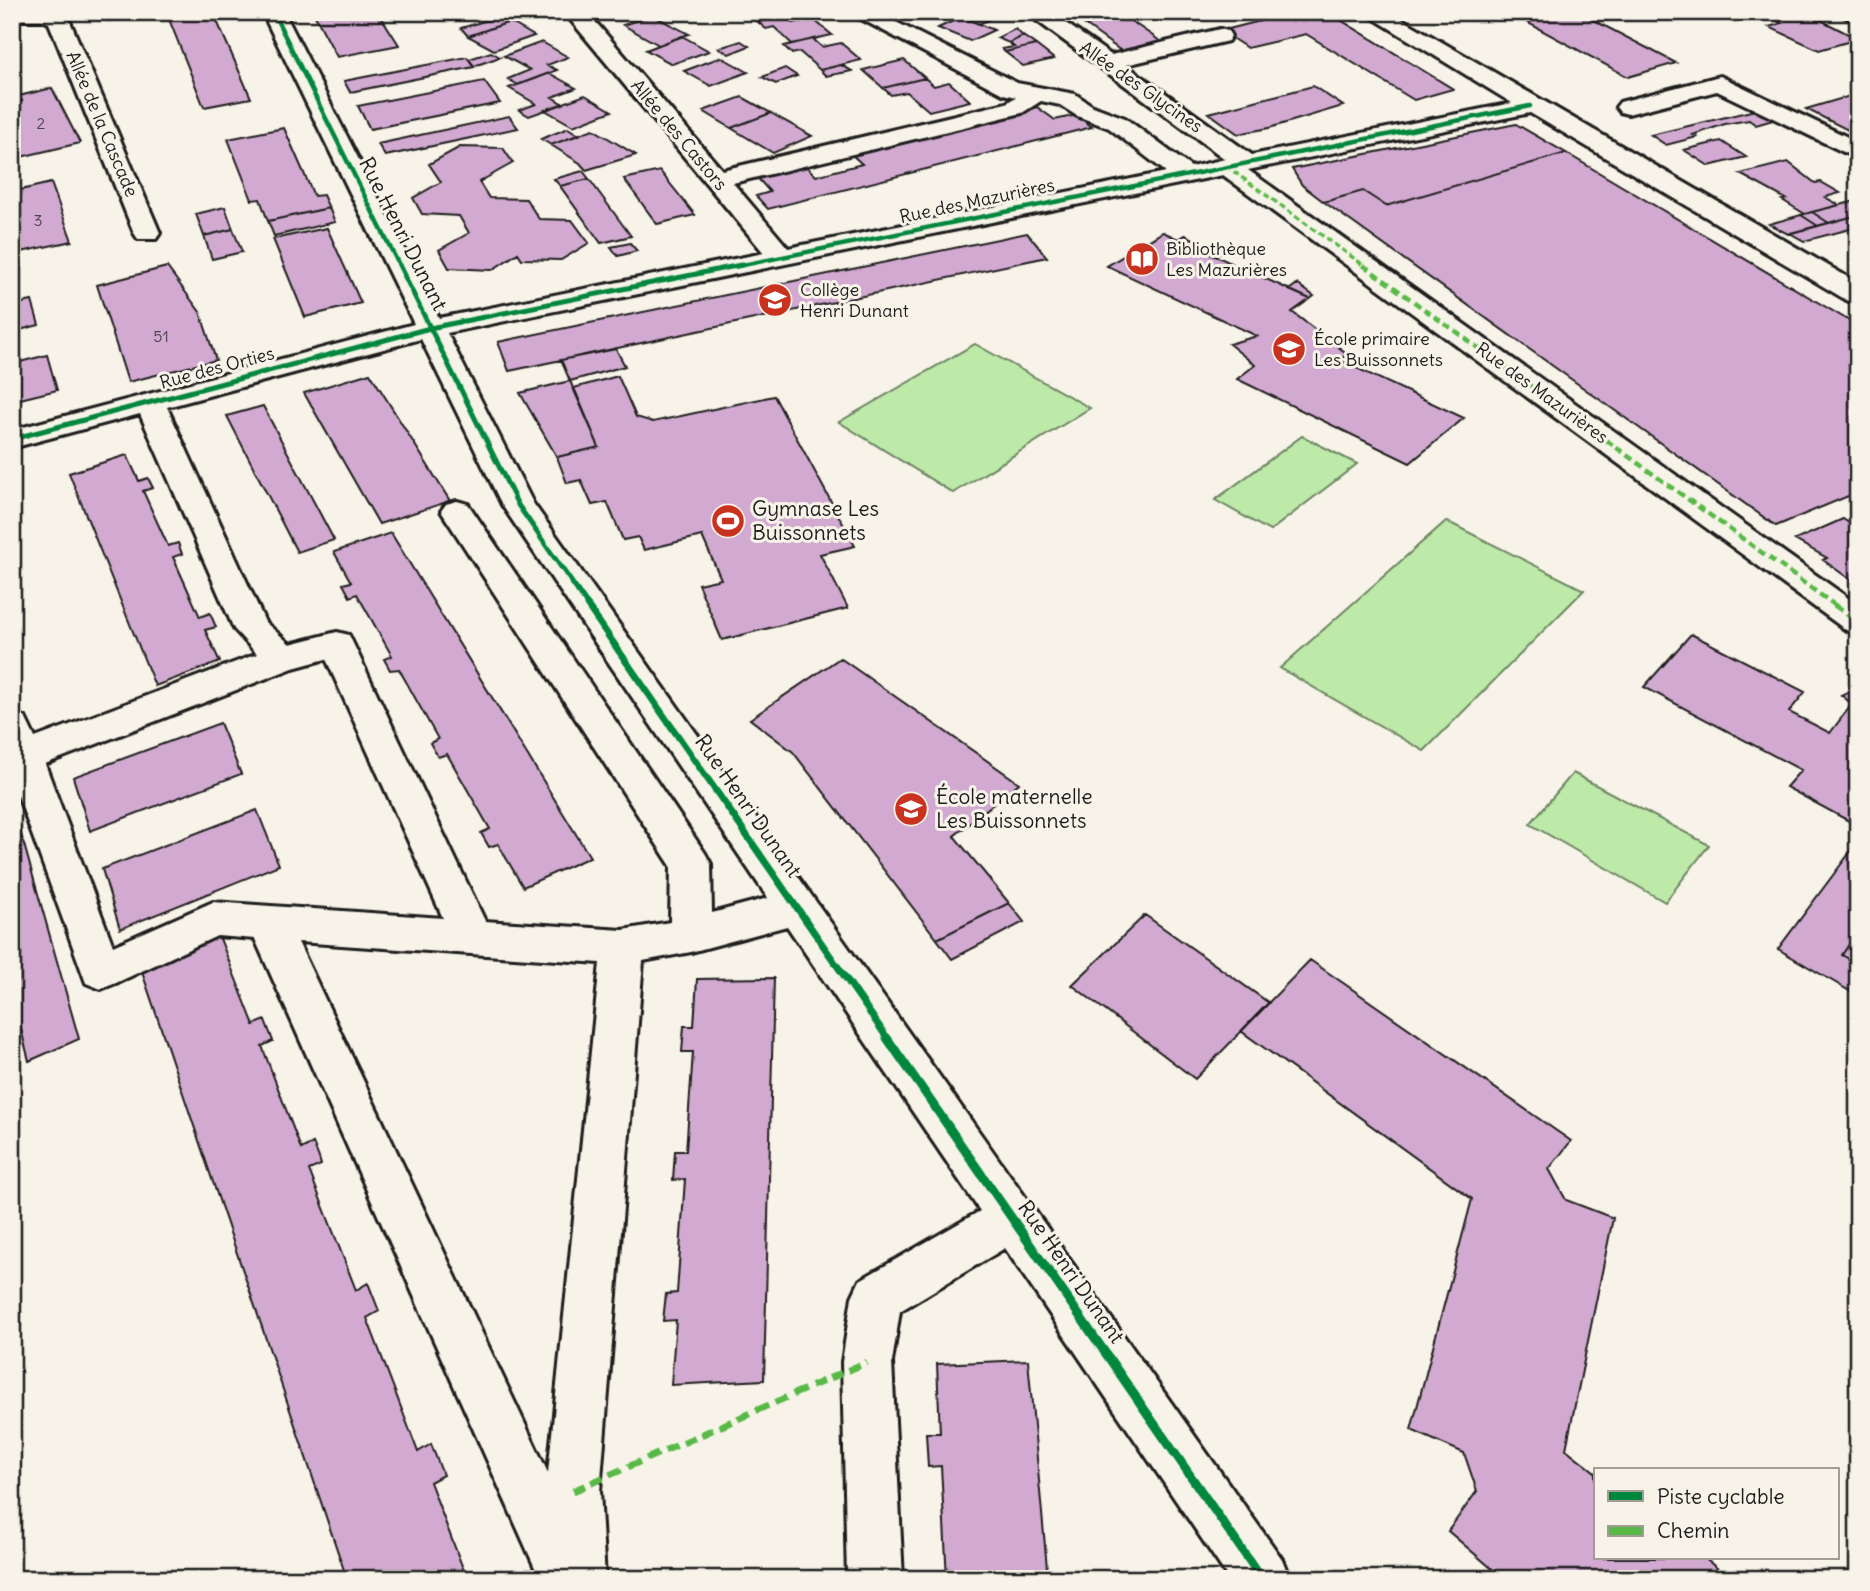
<svg xmlns="http://www.w3.org/2000/svg" width="1870" height="1591" font-family="Delius,sans-serif">
<style>
.green{fill:#bdeaa8;stroke:#6c8362;stroke-width:2}
.building{fill:#d2aad1;stroke:#1c1c1c;stroke-width:2}
.lines{fill:none;stroke-linecap:round;stroke-linejoin:round}
.minor-casing{stroke:#1c1c1c;stroke-width:6}
.minor{fill:#f7f3e8;fill-rule:evenodd}
.quiet-far3{stroke:#58b947;stroke-width:3.5;stroke-dasharray:6 3.5;stroke-linecap:butt}
.quiet-far2{stroke:#58b947;stroke-width:4.5;stroke-dasharray:8 4.5;stroke-linecap:butt}
.quiet-far1{stroke:#58b947;stroke-width:5;stroke-dasharray:10 5;stroke-linecap:butt}
.quiet{stroke:#58b947;stroke-width:7;stroke-dasharray:13 7;stroke-linecap:butt}
.cycleway-far3-casing{stroke:#f7f3e8;stroke-width:7}
.cycleway-far2-casing{stroke:#f7f3e8;stroke-width:9}
.cycleway-far1-casing{stroke:#f7f3e8;stroke-width:11}
.cycleway-casing{stroke:#f7f3e8;stroke-width:13}
.cycleway-far3{stroke:#00873e;stroke-width:4.5}
.cycleway-far2{stroke:#00873e;stroke-width:5}
.cycleway-far1{stroke:#00873e;stroke-width:7}
.cycleway{stroke:#00873e;stroke-width:9}
.labels{text-anchor:middle;stroke-width:6;stroke-linejoin:round;paint-order:stroke}
.far-number-label{font-size:16px;fill:#4a4049}
.far-street-label{font-size:18px;fill:#1c1c1c;stroke:#f7f3e8}
.far-poi-label{font-size:18px;fill:#1c1c1c;stroke:#f7f3e8;text-anchor:start}
.street-label{font-size:21px;fill:#1c1c1c;stroke:#f7f3e8}
.poi-label{font-size:21px;fill:#1c1c1c;stroke:#f7f3e8;text-anchor:start}
</style>
<rect width="100%" height="100%" fill="#f7f3e8"/>
<filter id="ink" filterUnits="userSpaceOnUse"><feTurbulence type="fractalNoise" baseFrequency=".0143" numOctaves="2"/><feDisplacementMap in="SourceGraphic" scale="14" xChannelSelector="R" yChannelSelector="G"/><feConvolveMatrix kernelMatrix="1 2 1 2 8 2 1 2 1" color-interpolation-filters="sRGB"/></filter>
<g filter="url(#ink)">
<path class="green" d="M975,344L1090,408L953,493L839,422Z
M1302,436L1357,464L1270,531L1215,500Z
M1446,521L1584,590L1424,751L1280,668Z
M1573,773L1709,845L1665,902L1530,824Z"/>
<path class="building" d="M103,12H157L108,21Z
M180,12H213L251,98L204,107L167,14Z
M313,12H378L399,45L337,57Z
M475,12H530L533,14L468,36L461,28L488,20Z
M748,12H787L790,15L758,22Z
M906,12H949L928,21Z
M972,12H992L997,16L979,24L962,17Z
M1067,12H1118L1163,43L1124,53Z
M1296,12H1324L1334,16L1453,89L1414,100L1306,34L1247,48L1221,31Z
M1508,12H1578L1676,63L1628,77Z
M1758,12H1822L1811,15L1858,39L1819,50L1769,27L1782,23Z
M652,15L689,34L659,45L623,25Z
M786,16L793,23L813,19L832,35L792,44L774,27L766,29L758,22Z
M962,17L979,24L994,30L970,41L938,28Z
M510,22L534,36L494,50L468,36Z
M1015,29L1023,36L1009,43L997,38Z
M682,36L709,51L672,64L646,50Z
M1023,36L1036,45L1005,52L1002,49L1014,47L1009,43Z
M813,39L822,47L841,43L861,60L820,70L800,52L792,54L784,46Z
M741,41L749,46L729,54L719,48Z
M542,42L568,57L547,65L557,70L535,79L518,85L508,79L530,70L504,56Z
M1036,45L1054,59L1023,66L1005,52Z
M491,52L500,57L474,66L469,59Z
M467,57L474,67L350,92L344,81Z
M721,57L748,72L711,86L684,71Z
M904,60L925,78L883,88L863,70Z
M841,65L852,71L826,76L820,70Z
M785,68L797,76L776,84L762,77Z
M549,73L576,88L552,97L563,104L529,116L519,110L536,104L509,88Z
M925,78L934,86L949,82L970,101L929,111L907,92L891,95L883,88Z
M484,81L500,103L370,129L358,106Z
M1313,86L1343,106L1269,128L1238,134L1209,113Z
M52,88L80,143L12,159V103L22,101L19,96Z
M585,95L612,111L573,126L545,110Z
M1850,96L1858,99V135L1806,109Z
M742,97L771,113L731,128L703,111Z
M1037,107L1055,120L1077,115L1092,127L768,209L756,196L770,192L755,175L804,164L816,176L862,164L850,153Z
M1755,110L1773,120L1756,125L1749,120L1725,124L1693,135L1697,137L1666,145L1651,135Z
M771,113L783,120L812,136L773,153L731,128Z
M509,116L518,128L385,156L378,144Z
M1516,124L1566,153L1386,206L1363,191L1324,202L1302,185L1292,169Z
M284,128L314,196L323,195L329,208L268,221L260,199L252,200L228,139Z
M568,128L579,135L551,145L541,139Z
M593,129L636,155L586,170L580,163L551,145Z
M1721,141L1746,157L1709,166L1684,150Z
M460,147L503,148L513,163L479,182L489,198L526,199L539,219L572,220L589,243L561,260L522,259L518,253L492,270L449,268L439,250L469,233L459,216L422,214L413,198L441,182L429,164Z
M1566,153L1858,326V492L1776,526L1324,202L1363,191L1386,206Z
M1788,162L1815,183L1821,182L1840,193L1825,197L1839,205L1805,214L1782,200L1786,199L1740,174Z
M583,171L589,179L560,186L554,179Z
M660,171L695,215L657,224L624,179Z
M589,179L631,236L601,243L560,186Z
M51,183L72,241L12,254V192Z
M1856,201L1858,215L1829,223L1812,212Z
M225,207L233,229L204,236L196,214Z
M329,208L335,222L274,236L268,221Z
M1812,212L1829,223L1818,226L1801,215Z
M1801,215L1818,226L1788,234L1769,224Z
M1858,215V227L1804,241L1790,233Z
M327,228L361,303L305,317L273,239Z
M233,229L242,252L212,259L204,236Z
M1163,232L1310,299L1292,312L1349,355L1337,359L1464,418L1410,463L1237,379L1255,365L1229,344L1257,336L1107,266Z
M1027,233L1047,257L509,371L498,342Z
M1185,235L1221,252L1215,256L1178,240Z
M630,243L637,251L618,256L611,247Z
M167,267L200,312L216,360L128,382L97,285Z
M1297,284L1314,296L1310,299L1289,290Z
M32,301L39,325L12,332V305Z
M616,349L625,366L570,381L561,360Z
M47,355L57,390L12,401V364Z
M370,373L450,501L379,524L304,393Z
M618,376L636,417L653,422L774,396L855,546L820,554L848,608L722,640L698,584L721,579L702,536L644,550L638,537L623,540L607,502L592,505L581,480L567,483L557,457L599,447L574,388Z
M570,381L599,447L557,457L520,393Z
M263,406L334,540L297,552L227,416Z
M127,455L139,481L148,478L153,488L143,491L168,546L178,543L182,554L173,557L200,617L210,613L216,627L205,630L220,662L155,686L69,473Z
M1843,519L1855,527L1858,525V585L1823,560L1827,558L1795,540Z
M391,533L590,857L523,887L498,844L489,847L481,833L490,829L447,754L438,757L430,743L438,739L399,669L390,670L384,659L392,656L357,594L350,597L343,584L351,582L334,552Z
M1691,634L1805,692L1789,712L1830,733L1852,704L1841,695L1858,687V826L1786,787L1801,770L1644,687Z
M840,658L1019,783L954,836L1009,903L937,939L793,752L750,719Z
M220,723L241,774L90,831L73,777Z
M12,802L79,1039L29,1061L12,993Z
M257,810L279,865L120,929L102,869Z
M1851,851L1858,855V931L1842,955L1858,964V996L1778,949Z
M1009,903L1024,922L952,959L937,939Z
M1145,915L1269,1003L1195,1079L1072,985Z
M1858,931V964L1842,955Z
M219,936L254,1025L265,1020L273,1041L262,1046L301,1149L313,1143L319,1158L321,1165L309,1170L356,1290L368,1283L379,1311L367,1318L418,1452L431,1444L443,1475L430,1482L467,1579H347L141,969Z
M1310,960L1571,1141L1549,1169L1566,1200L1613,1218L1566,1449L1595,1472V1558H1704L1731,1579H1504L1448,1531L1477,1491L1464,1453L1411,1430L1472,1199L1241,1031Z
M774,978L764,1380L671,1385L676,1320L663,1321L666,1294L677,1293L685,1179L673,1180L675,1151H686L693,1052H682L684,1026H694L697,979Z
M1028,1360L1048,1579H947L941,1466L928,1467L926,1433H940L937,1364Z"/>
<g class="lines">
<g class="minor-casing">
<path id="minor" d="M12,12H61L69,19L160,233L156,239H138L134,233L49,23L42,20H12Z
M262,12H284L439,318L764,253L564,12H587L722,170L1006,103L1016,97L1003,94L848,12H876L1017,83L1075,94L1093,106L1125,118L1191,167L1225,159L1025,12H1050L1111,55L1220,29L1228,31L1231,36L1228,41L1126,65L1252,155L1512,103L1363,12H1390L1858,283V303L1848,301L1530,113L1248,170L1858,605V634L1846,630L1223,175L447,333L533,503L1282,1559L1290,1579H1229L1005,1248L900,1311L892,1362L903,1579H847L842,1362L852,1297L860,1280L980,1211L787,926L691,952L643,961L600,1491L605,1579H540L255,939L217,936L116,983L101,989L86,983L12,779V713L25,717L35,738L257,654L234,629L140,414L12,448V430L414,324ZM1041,101L1060,105L1077,116L1109,128L1166,172L788,248L733,183L1022,113ZM421,339L502,505L768,898L712,913L711,864L705,853L468,504L457,501L446,504L441,511L671,866L670,922L623,930L485,921L349,635L337,632L290,644L265,622L167,407ZM326,659L443,918L213,902L113,946L45,764L293,668ZM298,942L600,963L548,1473Z
M1836,12H1858V23Z
M1720,76L1858,142V159L1717,91L1628,114L1620,112L1616,107L1620,102Z"/>
</g>
<use href="#minor" class="minor"/>
<path class="quiet-far3" d="M1226,166L1366,267"/>
<path class="quiet-far2" d="M1363,265L1836,606"/>
<path class="quiet-far1" d="M1834,605L1858,622"/>
<path class="quiet" d="M573,1491L867,1362"/>
<g class="cycleway-far3-casing">
<path id="cycleway-far3" d="M273,12L400,267
M733,267L1530,106"/>
</g>
<g class="cycleway-far2-casing">
<path id="cycleway-far2" d="M399,265L518,505L588,606
M12,439L430,328L741,265"/>
</g>
<g class="cycleway-far1-casing">
<path id="cycleway-far1" d="M587,605L888,1039"/>
</g>
<g class="cycleway-casing">
<path id="cycleway" d="M887,1038L1262,1579"/>
</g>
<use href="#cycleway-far3" class="cycleway-far3"/>
<use href="#cycleway-far2" class="cycleway-far2"/>
<use href="#cycleway-far1" class="cycleway-far1"/>
<use href="#cycleway" class="cycleway"/>
</g>
</g>
<defs>
<g id="library-disc" transform="scale(1.75)"><circle r="9.5" fill="#c8321e" stroke="#f7f3e8"/><path d="M-6-4Q-3-5.5-.7-3.5V5Q-3 3-6 4ZM6-4Q3-5.5 .7-3.5V5Q3 3 6 4Z" fill="#fff"/></g>
<g id="school-disc" transform="scale(1.75)"><circle r="9.5" fill="#c8321e" stroke="#f7f3e8"/><path d="M0-5L7-2L0 1L-7-2ZM-4 1L0 2.5L4 1V4Q0 6-4 4Z" fill="#fff"/></g>
<g id="stadium-disc" transform="scale(1.75)"><circle r="9.5" fill="#c8321e" stroke="#f7f3e8"/><path d="M0-5a6.5 5 0 1 0 0 10a6.5 5 0 1 0 0-10ZM-3.5-1.8h7v3.6h-7Z" fill="#fff"/></g>
</defs>
<g fill-rule="evenodd">
<use href="#library-disc" x="1142" y="259"/>
<use href="#school-disc" x="775" y="300"/>
<use href="#school-disc" x="1289" y="349"/>
<use href="#stadium-disc" x="728" y="521"/>
<use href="#school-disc" x="911" y="809"/>
</g>
<g class="labels">
<g class="far-number-label">
<text x="41" y="129">2</text>
<text x="38" y="226">3</text>
<text x="161" y="342">51</text>
</g>
<g class="far-street-label">
<text transform="translate(1141 87) rotate(35)" y="6">Allée des Glycines</text>
<text transform="translate(102 124) rotate(67)" y="6">Allée de la Cascade</text>
<text transform="translate(679 135) rotate(50)" y="6">Allée des Castors</text>
<text transform="translate(977 201) rotate(-12)" y="6">Rue des Mazurières</text>
<text transform="translate(217 368) rotate(-15)" y="6">Rue des Orties</text>
<text transform="translate(1542 393) rotate(36)" y="6">Rue des Mazurières</text>
</g>
<g class="far-poi-label">
<text x="1166" y="255">Bibliothèque<tspan x="1166" dy="21">Les Mazurières</tspan></text>
<text x="800" y="296">Collège<tspan x="800" dy="21">Henri Dunant</tspan></text>
<text x="1314" y="345">École primaire<tspan x="1314" dy="21">Les Buissonnets</tspan></text>
</g>
<g class="street-label">
<text transform="translate(403 234) rotate(63)" y="7">Rue Henri Dunant</text>
<text transform="translate(748 806) rotate(55)" y="7">Rue Henri Dunant</text>
<text transform="translate(1071 1272) rotate(55)" y="7">Rue Henri Dunant</text>
</g>
<g class="poi-label">
<text x="752" y="516">Gymnase Les<tspan x="752" dy="24">Buissonnets</tspan></text>
<text x="936" y="804">École maternelle<tspan x="936" dy="24">Les Buissonnets</tspan></text>
</g>
</g>
<rect width="1870" height="1591" fill="none" stroke="#f7f3e8" stroke-width="42"/>
<rect x="21" y="21" width="1828" height="1549" fill="none" stroke="#1c1c1c" stroke-width="2.5" filter="url(#ink)"/>
<rect x="1594" y="1468" width="245" height="91" fill="#f7f3e8" stroke="#9f9d96" stroke-width="2"/>
<rect x="1608" y="1491" width="35" height="10" fill="#00873e" stroke="#9f9d96" stroke-width="2"/>
<text x="1657" y="1504" font-size="21" fill="#1c1c1c">Piste cyclable</text>
<rect x="1608" y="1526" width="35" height="10" fill="#58b947" stroke="#9f9d96" stroke-width="2"/>
<text x="1657" y="1538" font-size="21" fill="#1c1c1c">Chemin</text>
</svg>
